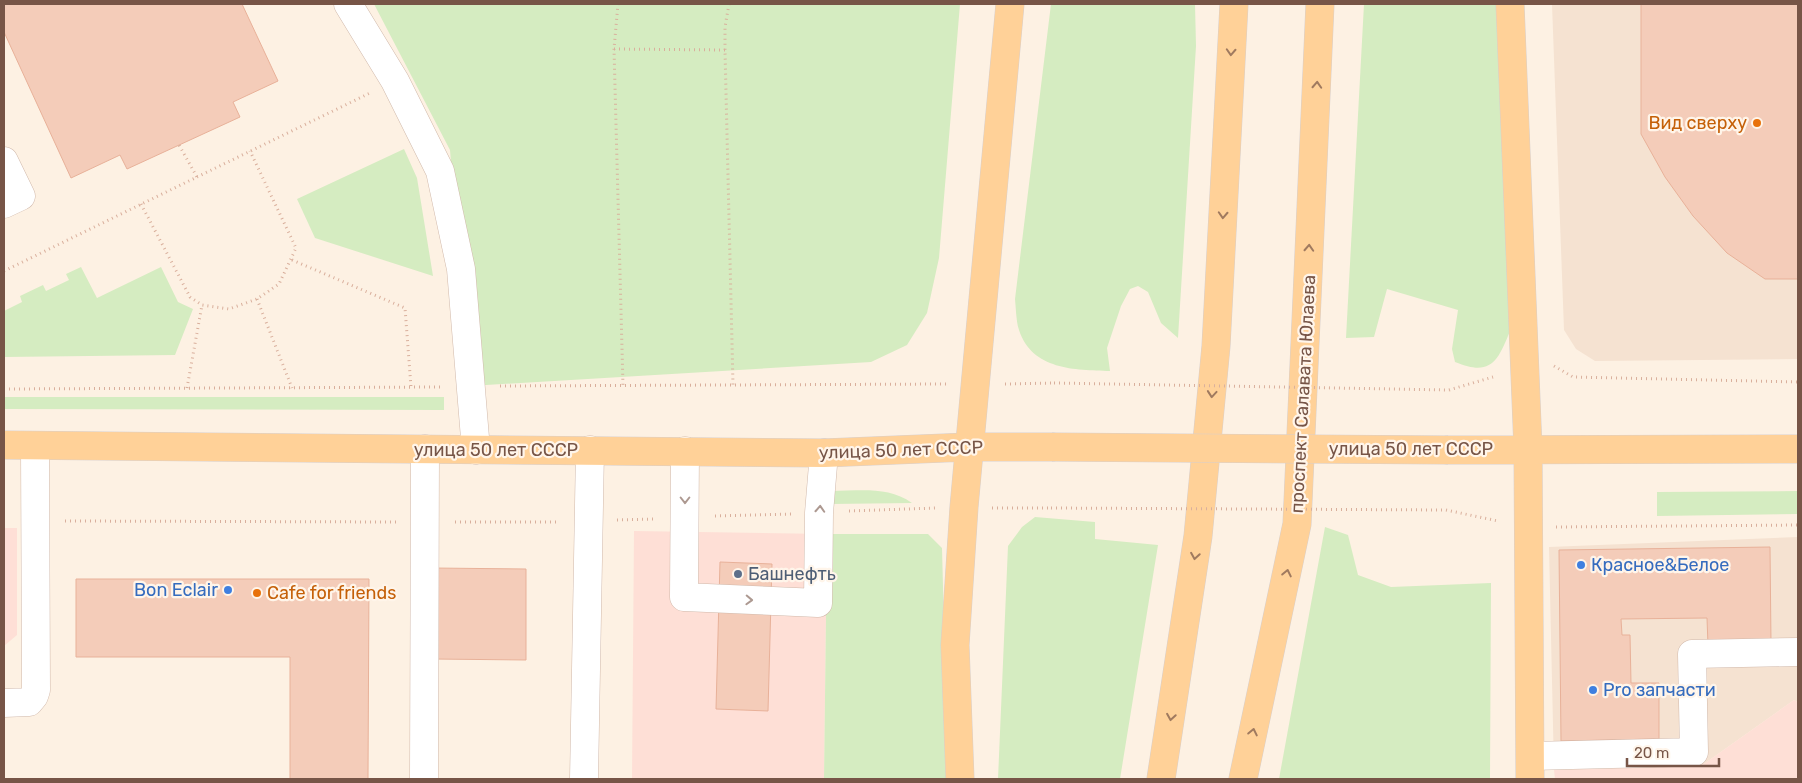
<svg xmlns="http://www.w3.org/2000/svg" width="1802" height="783" font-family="Rubik,sans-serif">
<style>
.residential{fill:#f5e2d1}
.commercial{fill:#fedfd6}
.green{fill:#d5ecc1}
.building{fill:#f4ccb9;stroke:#e8b199}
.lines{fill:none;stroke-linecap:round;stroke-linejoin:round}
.minor-casing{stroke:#d1b9ab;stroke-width:29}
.major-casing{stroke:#d9cfcb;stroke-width:29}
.path{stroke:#d9af9c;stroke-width:3;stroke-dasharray:1 4;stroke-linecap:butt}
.minor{stroke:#fff;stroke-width:28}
.major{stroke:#ffd198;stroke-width:28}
.major-bridge-casing{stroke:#d9cfcb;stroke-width:29;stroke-linecap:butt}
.path-bridge{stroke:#d9af9c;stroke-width:3;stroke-dasharray:1 4;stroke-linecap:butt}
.major-bridge{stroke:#ffd198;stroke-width:28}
.oneway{stroke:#a07a5f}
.oneway2{stroke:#ad9991}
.food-dot{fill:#e8710a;stroke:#fff5ea;stroke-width:2}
.shop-dot{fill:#3f7fe0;stroke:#fff5ea;stroke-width:2}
.service-dot{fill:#5c6f8a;stroke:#fff5ea;stroke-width:2}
.labels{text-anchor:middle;stroke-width:4.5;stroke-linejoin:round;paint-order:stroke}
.food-label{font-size:18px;fill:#c56008;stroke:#fff5ea;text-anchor:end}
.street-label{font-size:18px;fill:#775547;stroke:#fff5ea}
.shop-label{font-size:18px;fill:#366cbe;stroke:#fff5ea;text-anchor:start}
.service-label{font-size:18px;fill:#4e5e75;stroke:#fff5ea;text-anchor:start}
</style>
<rect width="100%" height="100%" fill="#fdf1e3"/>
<path class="residential" d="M1552,4H1798V359L1595,361L1576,349L1564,330Z
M1798,537V702L1794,700L1701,766L1554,770L1549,547Z"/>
<path class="commercial" d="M4,528H17V635L4,646Z
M634,531L827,534L824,779H632Z
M1794,700L1798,702V779H1555L1554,770L1701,766Z"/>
<path class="green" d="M374,4H960L939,258L927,313L907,345L871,362L470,386L450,150Z
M1051,4H1195L1196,46L1178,338L1161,323L1148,292L1138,286L1130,289L1121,306L1107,348L1110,371C1075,370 1032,370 1019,330C1016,321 1016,309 1015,299Z
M1364,4H1498L1510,331C1498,361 1491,377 1455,362L1452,349L1458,310L1387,289L1374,337L1346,338Z
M404,149L417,178L433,276L315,238L297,199Z
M81,267L97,298L161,267L178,302L193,309L175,355L4,357V311L22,302L20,296L43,285L46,291L69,280L66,274Z
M4,397H444V410L4,409Z
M831,491C860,491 888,486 912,503L831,504Z
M1798,491V514L1657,516V492Z
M1035,517L1095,522V539L1158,545L1120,779H998L1008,546L1022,527Z
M1325,527L1348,535L1358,575L1391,587L1491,583L1490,779H1279Z
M827,534H928L942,548L948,779H824Z"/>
<path class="building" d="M4,4H242L278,81L233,102L240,117L127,169L120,155L71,178L4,32Z
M1641,4H1798V279H1765L1727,253L1693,216L1665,177L1641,134Z
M1770,547L1771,644L1708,645L1707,618L1621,619L1622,635H1630L1631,683H1659V739L1561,741L1559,550Z
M720,562L772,564L768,711L716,709Z
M433,568L526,569V660L432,659Z
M76,579H369L368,779H290V657H76Z"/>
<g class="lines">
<g class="minor-casing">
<path id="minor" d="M348,4L395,81L440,171L461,269L476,450
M4,161L21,196L4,204
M685,451L684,597L818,603L819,513L824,453
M4,703L29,702L34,696L36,690L35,446
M1531,756L1694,752L1692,654L1798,652
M424,779L425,449
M584,779L590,450"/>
</g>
<g class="major-casing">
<path id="major" d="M1510,4L1528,449L1530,779
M4,445L824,453L968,447H1052
M1448,450L1798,449
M960,779L955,645L964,507L1010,4
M1161,779L1198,536L1216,346L1234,4
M1243,779L1297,524L1320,4"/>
</g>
<path class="path" d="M618,4L614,49L623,386
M729,4L725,27V50L733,385
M614,49L725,50
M197,177L370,93
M141,204L190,297L202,305L229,309L257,299L279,284L296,248L250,151
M292,260L405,308L411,387
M4,271L197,177L179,145
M257,299L292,388
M1554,366L1573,377L1798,382
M1005,384L1054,383
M500,386L946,384
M187,388L202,305
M4,389L441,387
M1449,390L1493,377
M992,508H1051
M1446,510L1498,521
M849,511L936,508
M715,516L791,514
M617,520L656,519
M65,521L396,522
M455,522H558
M1556,527L1798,525"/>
<use href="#minor" class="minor"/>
<use href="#major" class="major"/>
<g class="major-bridge-casing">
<path id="major-bridge" d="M1052,447L1448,450"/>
</g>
<path class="path-bridge" d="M1054,383L1449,390
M1051,508L1446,510"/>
<use href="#major-bridge" class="major-bridge"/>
</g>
<defs><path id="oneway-chevron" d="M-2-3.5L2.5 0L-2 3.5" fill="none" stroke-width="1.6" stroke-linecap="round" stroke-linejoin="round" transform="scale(1.25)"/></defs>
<g class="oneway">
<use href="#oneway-chevron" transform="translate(1231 52) rotate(93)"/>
<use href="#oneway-chevron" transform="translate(1317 85) rotate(-87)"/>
<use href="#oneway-chevron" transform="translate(1223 215) rotate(93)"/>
<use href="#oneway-chevron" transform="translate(1309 248) rotate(-87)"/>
<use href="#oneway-chevron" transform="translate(1212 394) rotate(95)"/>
<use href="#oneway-chevron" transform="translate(1195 556) rotate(99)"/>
<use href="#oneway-chevron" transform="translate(1287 573) rotate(-78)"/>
<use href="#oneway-chevron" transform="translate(1171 717) rotate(99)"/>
<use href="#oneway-chevron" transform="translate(1253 732) rotate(-78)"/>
</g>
<g class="oneway2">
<use href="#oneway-chevron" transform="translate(685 500) rotate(90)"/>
<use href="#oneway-chevron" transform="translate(820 509) rotate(-87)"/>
<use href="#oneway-chevron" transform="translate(749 600) rotate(2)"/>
</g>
<g class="food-dot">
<circle cx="1757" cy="123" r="5"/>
<circle cx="257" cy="593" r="5"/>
</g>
<g class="shop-dot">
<circle cx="1581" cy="565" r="5"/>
<circle cx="228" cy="590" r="5"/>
<circle cx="1593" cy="690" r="5"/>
</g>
<circle class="service-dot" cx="738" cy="574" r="5"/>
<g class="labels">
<g class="food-label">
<text x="1747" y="129">Вид сверху</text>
<text x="267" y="599" text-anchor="start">Cafe for friends</text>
</g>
<g class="street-label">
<text transform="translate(1303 394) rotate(-87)" y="6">проспект Салавата Юлаева</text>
<text x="1411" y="455">улица 50 лет СССР</text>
<text x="496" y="456">улица 50 лет СССР</text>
<text transform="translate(901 450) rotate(-2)" y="6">улица 50 лет СССР</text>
</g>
<g class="shop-label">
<text x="1591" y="571">Красное&amp;Белое</text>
<text x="218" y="596" text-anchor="end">Bon Eclair</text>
<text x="1603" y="696">Pro запчасти</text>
</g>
<g class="service-label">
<text x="748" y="580">Башнефть</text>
</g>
</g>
<rect width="1802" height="783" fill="none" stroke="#775547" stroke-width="10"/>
<path d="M1627 758v8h92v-8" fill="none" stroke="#775547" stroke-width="2.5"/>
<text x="1634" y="758" font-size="15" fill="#775547" stroke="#fff5ea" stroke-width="4" paint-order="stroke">20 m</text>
</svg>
